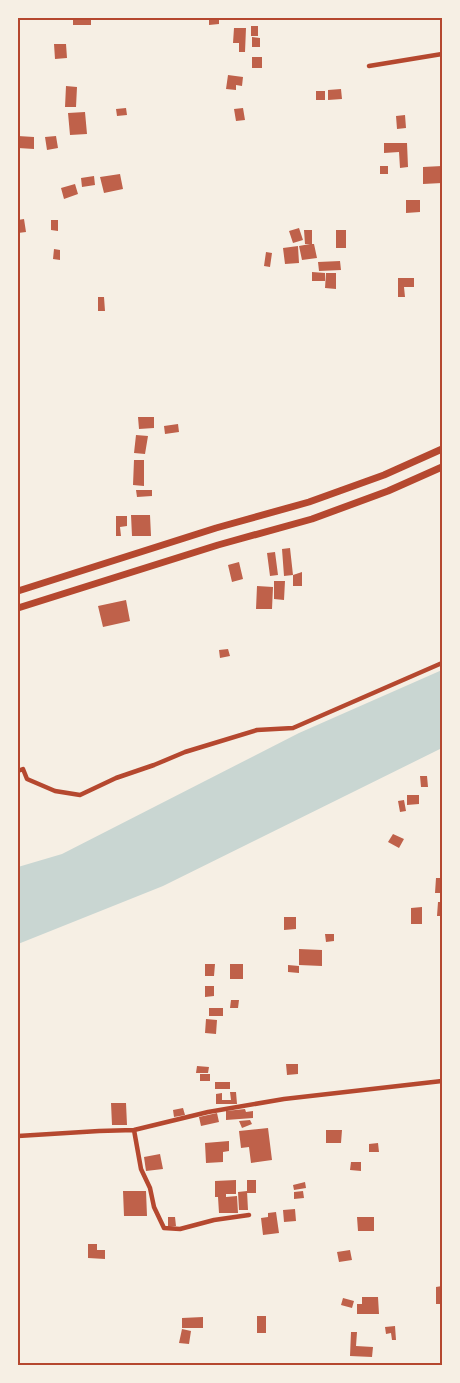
<svg xmlns="http://www.w3.org/2000/svg" width="460" height="1383" font-family="Rubik,sans-serif">
<style>
.water{fill:#c9d6d2}
.building{fill:#bf614a}
.lines{fill:none;stroke-linecap:round;stroke-linejoin:round}
.minor{stroke:#b5482f;stroke-width:4.5}
.trunk{stroke:#b5482f;stroke-width:7}
.neatline{fill:none;stroke:#b5482f;stroke-width:2}
</style>
<rect width="100%" height="100%" fill="#f6efe4"/>
<path class="water" d="M442,670V748L163,886L18,944V867L62,854L299,733Z"/>
<path class="building" d="M73,18H91V25H73Z
M209,18H219V24L209,25Z
M251,26H258V36H251Z
M234,28H246L245,52H239V43H233Z
M252,37L260,38V47H252Z
M54,44H66L67,58L55,59Z
M252,57H262V68H252Z
M228,75L243,77L242,86L236,85V90L226,89Z
M66,86L77,87L76,107H65Z
M341,89L342,99L328,100V90Z
M316,91H325V100H316Z
M126,108L127,115L117,116L116,109Z
M243,108L245,120L236,121L234,109Z
M85,112L87,134L70,135L68,113Z
M405,115L406,128L397,129L396,116Z
M18,136L34,137V149L18,148Z
M56,136L58,148L47,150L45,137Z
M384,143H407L408,167L400,168L399,152L384,153Z
M380,166H388V174H380Z
M442,166V183L423,184V167Z
M120,174L123,189L104,193L100,177Z
M94,176L95,185L82,187L81,178Z
M75,184L78,194L64,199L61,188Z
M406,200H420V212L406,213Z
M24,219L26,232L18,233V220Z
M51,220H58V231L51,230Z
M299,228L303,240L293,243L289,231Z
M304,230H312V244H314L317,258L302,260L299,246L310,244H305Z
M336,230H346V248H336Z
M298,246L299,263L285,264L283,248Z
M54,249L60,250V260L53,259Z
M266,252L272,253L270,267L264,266Z
M340,261L341,270L319,271L318,262Z
M312,272L325,273V281H312Z
M326,273H336V289L325,288Z
M398,278H414V287H404L405,297H398Z
M98,297H104L105,311H98Z
M138,417H154V428L139,429Z
M178,424L179,432L165,434L164,426Z
M136,435L148,436L145,454L134,453Z
M134,460H144V486L133,485Z
M136,490H152V496L137,497Z
M131,515H150L151,536H132Z
M116,516H127V526L120,527L121,536H116Z
M290,548L293,575L284,576L282,549Z
M275,552L278,575L270,576L267,553Z
M239,562L243,579L232,582L228,565Z
M302,572V586H293V575Z
M274,581H285L284,600L274,599Z
M257,586L273,587L272,609H256Z
M126,600L130,621L103,627L98,606Z
M228,649L230,656L220,658L219,650Z
M420,776H427L428,787H421Z
M407,795H419V804L407,805Z
M404,800L406,811L400,812L398,801Z
M393,834L404,839L399,848L388,842Z
M436,878H442V893H435Z
M438,902H442V916H437Z
M422,907V924H411V908Z
M284,917H296V929L284,930Z
M325,934H334V941L326,942Z
M299,949L322,950V966L299,965Z
M205,964H215L214,976H205Z
M230,964H243V979H230Z
M288,965L299,966V973L288,972Z
M205,986H214V996L205,997Z
M231,1000H239L238,1008H230Z
M209,1008H223V1016H209Z
M206,1019L217,1020L216,1034L205,1033Z
M286,1064H298V1074L287,1075Z
M197,1066L209,1067L208,1073H196Z
M200,1074H210V1081H200Z
M215,1082H230V1089H215Z
M230,1092H236L237,1104H216V1094L222,1093V1100H231Z
M111,1103H126L127,1125H112Z
M183,1108L185,1115L174,1117L173,1110Z
M245,1109L246,1112L253,1111V1118L226,1120V1111Z
M217,1113L219,1122L201,1126L199,1117Z
M250,1120L252,1124L242,1128L239,1121Z
M268,1128L272,1160L251,1163L249,1147L241,1148L239,1131Z
M326,1130H342L341,1143H326Z
M229,1141V1151L223,1152V1162L206,1163L205,1143Z
M378,1143L379,1152H369V1144Z
M160,1154L163,1169L146,1171L144,1157Z
M351,1162H361V1171L350,1170Z
M236,1180V1194H226V1197L237,1196L238,1213H219L218,1197H215V1181Z
M247,1180H256V1193H247Z
M305,1182L306,1188L294,1190L293,1185Z
M123,1191H146L147,1216H124Z
M247,1191L248,1210H239L238,1192Z
M303,1191L304,1198L294,1199V1192Z
M295,1209L296,1221L284,1222L283,1210Z
M276,1212L279,1233L263,1235L261,1218L268,1217V1213Z
M168,1217H175L176,1226L168,1227Z
M357,1217H374V1231H358Z
M88,1244H97V1250H105V1259L88,1258Z
M350,1250L352,1260L339,1262L337,1252Z
M442,1286V1304H436V1287Z
M362,1297H378L379,1314H357V1304H362Z
M343,1298L354,1301L352,1308L341,1305Z
M257,1316H266V1333H257Z
M203,1317V1328H182V1318Z
M395,1326L396,1340H392L391,1333L386,1334L385,1327Z
M182,1329L191,1331L189,1344L179,1343Z
M351,1332H357L356,1346L373,1347L372,1357L350,1356Z"/>
<g class="lines">
<path class="minor" d="M369,66L442,54
M18,771L23,769L27,779L55,791L80,795L116,778L154,765L185,752L257,730L293,728L442,663
M134,1130L141,1169L150,1188L154,1207L164,1228L180,1229L214,1220L249,1215
M18,1136L99,1131L134,1130L208,1112L284,1099L442,1081"/>
<path class="trunk" d="M18,591L216,528L309,502L384,475L442,449
M18,608L218,545L312,519L388,491L442,467"/>
</g>
<rect width="460" height="1383" fill="none" stroke="#f6efe4" stroke-width="38"/>
<rect x="19" y="19" width="422" height="1345" class="neatline"/>
</svg>
